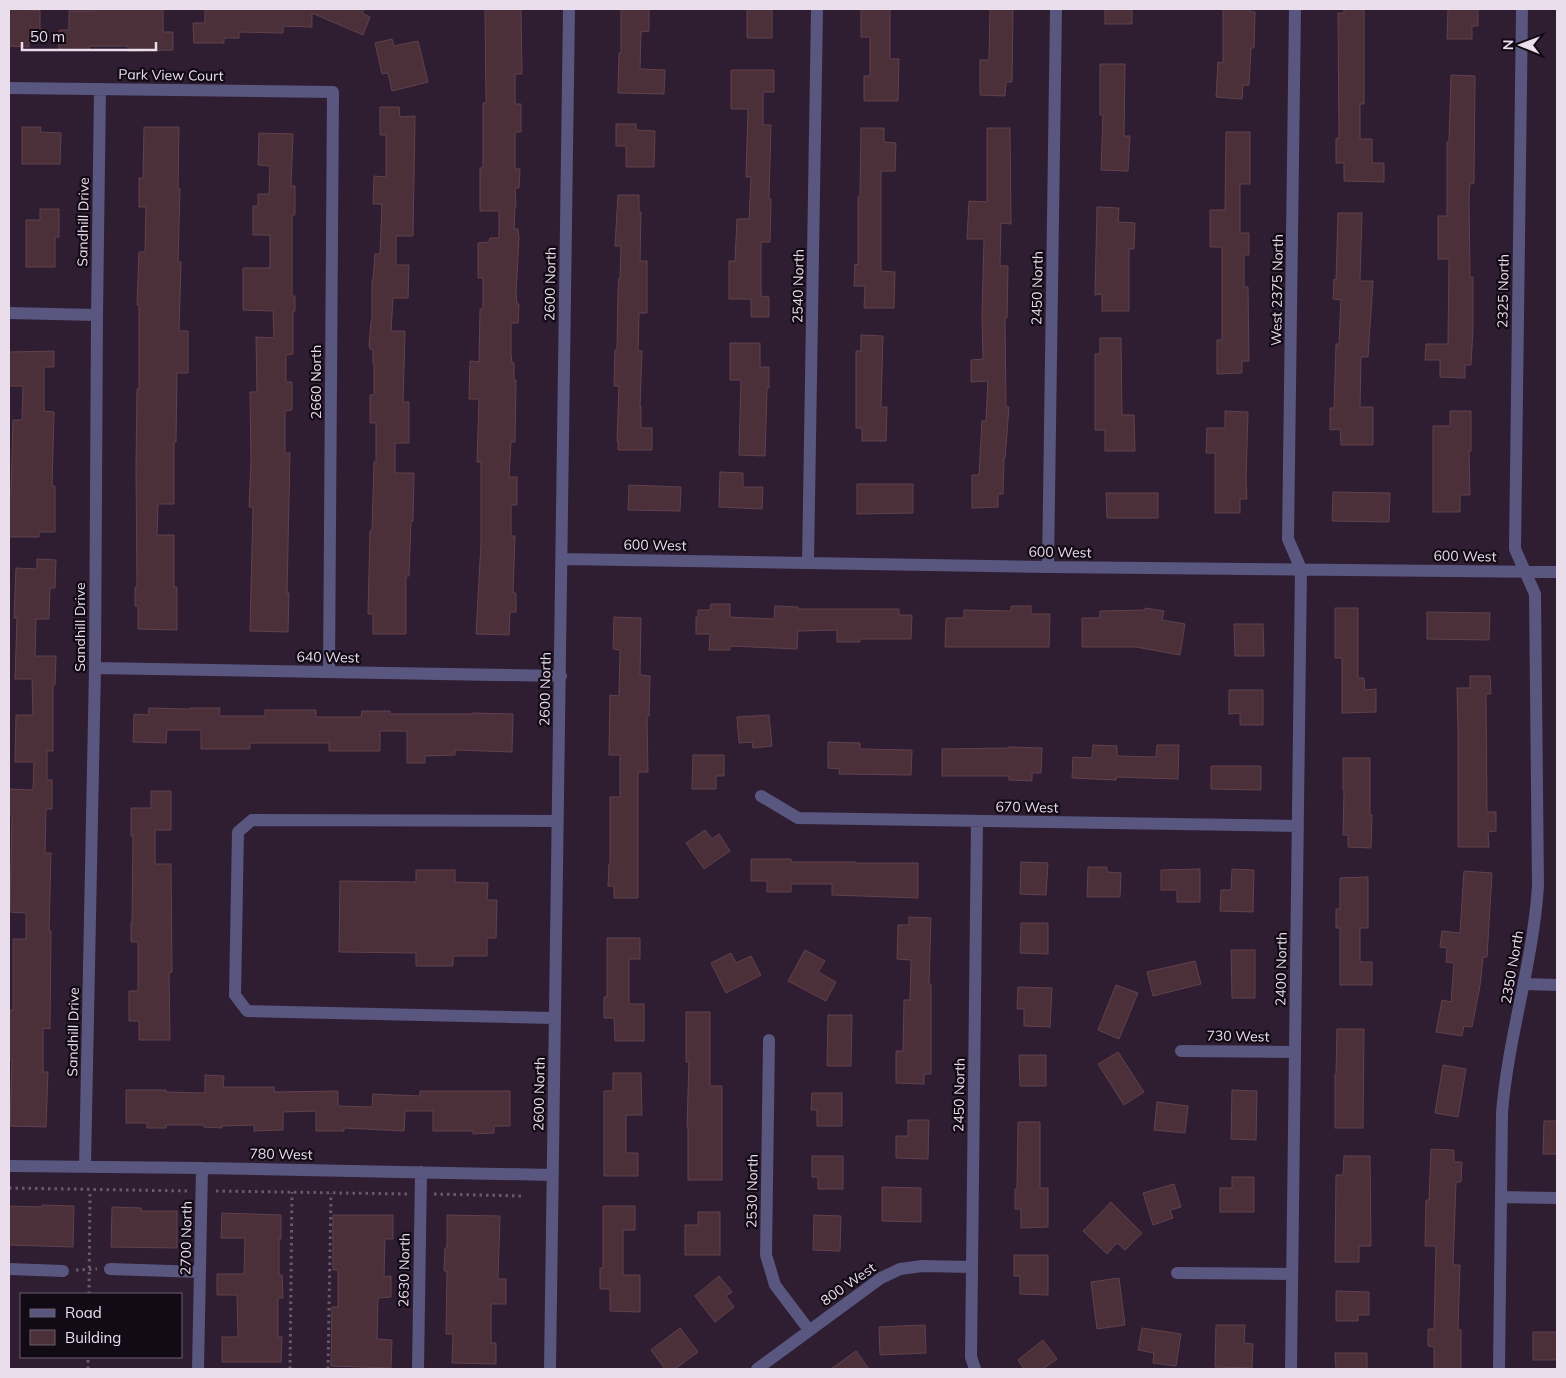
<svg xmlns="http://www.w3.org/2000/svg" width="1566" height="1378" font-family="Mulish,sans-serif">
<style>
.building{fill:#4b2f39;stroke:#60424c}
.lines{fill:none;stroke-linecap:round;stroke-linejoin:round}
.path{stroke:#69596b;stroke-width:3;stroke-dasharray:2.5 4;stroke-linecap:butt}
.minor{stroke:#59567f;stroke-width:12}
.labels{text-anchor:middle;stroke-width:4.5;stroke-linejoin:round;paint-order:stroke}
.street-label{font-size:14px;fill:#eadeec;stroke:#120a14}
</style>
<rect width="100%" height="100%" fill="#2f1d32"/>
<path class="building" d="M9,9L40,10V41H29V47L9,46Z
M94,9H163V32H173V50L128,51V46H89V50H59V30H69V11H94Z
M205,9H364L362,13L370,17L363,35L312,13V27L283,26V33L239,32V38H224V43H194L193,23H205Z
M485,9H521L522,74H515V104H521V132H515V169H520L519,188H515L516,206L515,208L514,229H518L519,238L516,294L517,304H519L518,323H511V353L512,363H514V380H516L515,442H511L509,477H517V505H511V536H515L513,593H516V612H510L509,635L476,634L481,543V462H477L479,399H469L470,361L479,362L480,309H483V278H478V243L489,242L490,238H499V211H480V168H483V103H486Z
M621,9H649V31L641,32L640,69L665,70L664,94L618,93L619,53H621Z
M747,9H772V38H747Z
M861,9H890V59H899L898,101H864V76H870V37H861Z
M990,9H1013L1012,82H1006L1005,96L980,95V60H989Z
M1105,9H1132V24H1105Z
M1223,9H1250V12H1255L1254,48H1251L1249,85H1243L1242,99L1216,97L1218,62L1223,63Z
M1344,9H1364V104H1360V139H1372V163H1384V182L1344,181V163H1336V138L1339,139L1338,13H1344Z
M1448,9H1478V26H1472V39H1447Z
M392,39L394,46L418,41L428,82L392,91L388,73L382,74L375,43Z
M1100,64H1125L1124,136H1130L1128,171L1101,170L1103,115H1100Z
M731,70H774V92H763V125H771L769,199H771L770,242H761V296L769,297V317H751V299H729V261H735L737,219H749L751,177H746L748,109H731Z
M1451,75L1475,76L1474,183L1470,184L1469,198L1470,277H1473V328L1471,365H1465V378L1440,377V360H1425L1426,344H1448L1449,259H1438V216H1447V142H1449Z
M380,107H399L400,117L415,116L413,236H396V265H409L408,298H393L391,331H405L403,402H409V443H395V473H414L413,521H411L409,576H406V634H373V614H368L370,531H372L374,462H376V423H370V395H374V364H373V350L370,349L369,346L371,321H372V280H373L375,254H380L382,204H373L374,176L386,177V135H380Z
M616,124H636V130L655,131L654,167H626V146H616Z
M22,127H41L40,132L61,133L60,164H22Z
M144,127H179L178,189H180L178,262H181L179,331H188V373H177L176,442H174V504H158L157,535H174V587H177V630L138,629V606H135V587H137L136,467L137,389H139V305H137L139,252H145L146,207H139V178H143Z
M861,128H884V142L896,143L895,171H881V271L895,272L894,308H864L865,286H854L855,264L858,265V197H860Z
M987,128H1010L1011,224L1001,223L1000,266H1008L1007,318H1005L1006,407H1009L1005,458H1004L1003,494H998V507L972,508V475H979L982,421H986L988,381L971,382V360L983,359L982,317L984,239H967L969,201L987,202Z
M1226,132H1250V184H1240V233H1249V255H1244V287H1248L1249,361H1242V373L1217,374V340H1222V247H1210V210H1225Z
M259,133L293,134L291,186H295V215H292V296H295V311H293V354L286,355V382H292V410L285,411V453H290L287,593H289L288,632L250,631L253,507H249L251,462L250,392H257L256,337L274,338L273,311L243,310V268H270V235H253V206H258V194H269L270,166L258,165Z
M618,195H639V212H641L640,261H647V313H639L638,351H642L640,407L641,406V428H652V450H618V441H617L619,386H614L615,350H617L618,290L619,278H620L621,246H615Z
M1097,207L1119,208L1118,222L1135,223L1134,249H1129V311H1102V294L1095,295Z
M40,209H59V237H55V267H26V220H40Z
M1338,213H1362L1360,281H1373L1368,357H1361L1360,407H1373V445H1341L1340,429L1330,430V408H1334L1336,344H1339L1341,300L1333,299L1334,279L1336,280Z
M861,335L883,336L881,407H887L886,441H862V428H856V351H861Z
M1100,338H1121L1122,415H1134L1135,451H1105V430H1095V354H1100Z
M730,343H760V367H769V388H767L765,456L739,455L741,380H730Z
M54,351V367H44V411L54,412L52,486H55V532H39V537H9V494H11L13,420H22L23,386H9V352Z
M1225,411L1248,412L1246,479L1247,499H1240V513H1215V453H1206L1207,428H1225Z
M1450,411H1471V451H1469L1470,495H1460V512H1433V426H1450Z
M720,472L743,473V487H763L762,509L719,507Z
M857,484H913V513L857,514Z
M629,485L681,487L680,511L628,510Z
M1333,492L1390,493L1389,522L1332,521Z
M1106,493H1158V518H1107Z
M37,559L56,560L55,588H50L49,619H36L35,656H56L55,685H53V751H47V780H52V809H46L45,853H51L49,931H51L50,1029L43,1028V1072H48L46,1127L10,1126L12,1060H9V1010H13V939H26V913L10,912L12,816H9V789L33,790L34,762H15L16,715H33L32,679H15L17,618H14L16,568L37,569Z
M711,604H730V617L774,619L775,606L798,607V609H899V615H912L911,639H860V642H837V630L798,631L797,649L730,646V650H709L710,634H696V617H698V610H710Z
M1011,606H1031V614H1050L1049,647H945L946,618H964V610L1011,611Z
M1145,608L1164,611L1162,620L1185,624L1180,655L1136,647H1082V618H1100V611L1145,610Z
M1335,608H1358V678H1364L1365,690L1376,689V712L1342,713V658H1335Z
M1427,612L1490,613L1489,640L1427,639Z
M614,617L641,618L640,675L650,676L649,716H647L648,772H638V898H614V886H608L609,864H610V797H620V755H609L610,695L619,696L620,650L613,649Z
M1234,624H1263L1264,656H1235Z
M1470,676H1490L1491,694H1486L1487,812H1496V831L1488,832L1489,847H1458V727L1457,688H1470Z
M1229,690H1263V725H1240V713L1229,714Z
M149,708L190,709V708H220L219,716H265V710H316V717H361L362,711H390V714H472V713L513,714L512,752L455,750V755L425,756V763H407V731H380V751H329V743H250V749H201V730H167L166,743L133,742L134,714L148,715Z
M769,715L772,746L753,748L752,742L739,743L737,717Z
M828,742L860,743V749L912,750L911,775L839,774L840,769L828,768Z
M1093,745L1117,746V756L1156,757L1157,745H1179L1178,779L1116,777V780L1072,778L1073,757L1092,758Z
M1009,747L1042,748L1041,773H1032V781L1009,780V776H942V749L1009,748Z
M693,755H724V776H716V789H692Z
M1343,758H1370V815H1372L1371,848L1348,847V835H1343L1344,790H1343Z
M1211,766H1261V790L1211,789Z
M151,791H171V830H155V864H171L172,972L169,973L170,1040H139V1021H129V991H138V942H131V923H132L133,836H131V808H151Z
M705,830L712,839L719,834L730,851L704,869L686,843Z
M751,859H791V862H855V863H918V898L832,895V884H791V892H767V881H751Z
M1021,862L1048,863L1046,895L1020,894Z
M1088,867H1107V872L1121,873L1120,897H1087Z
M1200,869V902H1177V890H1161V870Z
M1232,869L1254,870L1253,912L1220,911L1221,890H1231Z
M416,870H455V882L488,883L487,900H497L496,938H487V956H453V966H416V953L339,952L340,881L416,882Z
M1464,871L1492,873L1487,957H1483L1480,986L1472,1027L1464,1026L1462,1036L1436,1032L1442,1000L1451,1002L1454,963L1446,962L1447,948L1440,947L1442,931L1460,933Z
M1368,877V928H1360V962H1372V985H1340V928H1336V909H1340V878Z
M909,917L931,918L929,984H931V1074H924V1084L896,1083V1051H903L904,1000H910L911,960L897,959L898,925H909Z
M1021,923H1048V954L1020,953Z
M607,938H640V959H629V1004H644V1041H615L614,1018H604V997H607Z
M805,950L825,961L818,972L836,982L826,1001L788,981Z
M1231,950H1255V998H1232Z
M731,953L736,963L751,956L761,975L726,993L711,963Z
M1195,961L1201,984L1153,996L1147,972Z
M1116,985L1138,993L1119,1039L1098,1030Z
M1018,987L1052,988L1050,1027L1024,1026V1009H1017Z
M686,1012H710V1086H722V1180H688V1127H687L689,1062H686Z
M828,1015H852L851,1066H827Z
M1337,1029H1364L1363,1128H1335V1074H1336Z
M1118,1052L1144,1092L1124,1105L1098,1064Z
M1019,1055H1046V1086H1020Z
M1443,1065L1466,1069L1458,1117L1435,1113Z
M613,1073H641L642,1115H626V1153H638V1176H604V1091H613Z
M205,1075L224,1076L223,1087H274V1092L338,1091V1106L372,1107L373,1094L420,1096V1091H510V1126H494V1133L473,1134V1131H433V1111H405L404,1131L344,1128V1131H316V1111L283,1112V1130L254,1131V1125L222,1126V1128L204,1127V1125H166V1128H147V1123H126V1090H166V1092L205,1093Z
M1232,1090L1257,1091L1256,1140L1231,1139Z
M812,1093H842V1126H817V1110H811Z
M1157,1102L1188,1106L1185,1133L1154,1130Z
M908,1120H929L928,1159L896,1158V1136H908Z
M1544,1121H1557V1154H1543Z
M1018,1122H1040V1188H1048V1227L1021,1228V1209H1015V1189H1017Z
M1431,1149L1454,1150V1162H1462L1461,1182H1456L1453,1265H1460L1458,1330H1461V1369H1434V1347L1428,1346V1329H1434L1436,1246H1425L1426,1200H1429Z
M812,1156H843V1189H818V1177H812Z
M1344,1156H1370L1371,1246H1359V1262H1335L1336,1175H1343Z
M1232,1177H1254V1212H1220V1188H1232Z
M1174,1184L1181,1207L1170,1210L1173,1218L1153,1225L1143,1193Z
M882,1187L921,1188V1222L882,1221Z
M1111,1202L1142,1233L1125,1250L1117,1243L1107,1254L1083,1231Z
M42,1205L74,1206L73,1247L9,1245V1206L42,1207Z
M603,1206H635V1230H623V1275H640V1312L610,1311V1289H600V1268H603Z
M112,1207L141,1208V1211H177V1248L111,1247Z
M698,1212H720V1255H685V1225H698Z
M222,1213L281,1215V1239H279V1275H282L283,1298H278V1337H282L281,1362H222V1337H238L237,1295H217V1274H244L245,1238H221Z
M333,1215H393V1239H385L384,1277L391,1276V1297L378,1298L377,1339L392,1340L391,1368L331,1366L332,1307H338V1270H333Z
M447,1215L500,1216L498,1279H506V1304H491V1343H496V1364L452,1363L453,1334H446L447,1271H444L445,1248H447Z
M814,1215L841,1216L840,1251L813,1250Z
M1014,1255H1048V1295L1020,1294V1276H1014Z
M719,1276L732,1292L726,1296L734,1307L715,1322L695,1296Z
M1119,1278L1125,1325L1097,1329L1091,1282Z
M1336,1291L1369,1292V1315H1358V1321H1336Z
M925,1325L926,1353L880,1355L879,1327Z
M1216,1325H1245L1244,1343L1253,1344L1252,1368L1215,1367Z
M680,1328L698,1352L675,1369H665L651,1350Z
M1142,1328L1181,1334L1176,1366L1153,1363L1154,1353L1138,1350Z
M1533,1332H1557V1360H1533Z
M1043,1340L1057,1359L1043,1369H1024L1018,1360Z
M856,1351L869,1369H831Z
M1335,1353H1367V1369H1336Z"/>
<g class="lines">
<path class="path" d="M9,1188L188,1191
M216,1191L408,1194
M434,1194L523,1196
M76,1270L97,1269
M89,1294L90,1190
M88,1369V1357
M290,1369L292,1192
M328,1369L331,1193"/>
<path class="minor" d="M9,88L333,92L329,672
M9,313L97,315
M562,559L1048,567L1557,572
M808,563L817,9
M1048,567L1056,9
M95,668L561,676
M761,796L798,818L1298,826
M1525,984L1557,985
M554,1018L247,1011L235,995L238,832L252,820L558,821
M769,1040L766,1255L775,1285L809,1330
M1181,1051L1294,1052
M9,1166L202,1168L553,1175
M85,1166L95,668L97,315L100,89
M1502,1197L1557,1198
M9,1269L63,1271
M110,1269L200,1272
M1177,1273L1292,1274
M198,1369L202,1168
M418,1369L421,1172
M550,1369L569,9
M757,1369L881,1278L900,1269L922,1266L972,1267
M975,1369L971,1357L977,821
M1291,1369L1301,569L1288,539L1295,9
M1499,1369L1502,1113C1508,1037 1533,963 1538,886L1535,594L1515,549L1522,9"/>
</g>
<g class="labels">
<g class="street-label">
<text transform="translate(171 75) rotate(1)" y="5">Park View Court</text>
<text transform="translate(83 222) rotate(-89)" y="5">Sandhill Drive</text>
<text transform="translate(550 284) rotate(-89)" y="5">2600 North</text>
<text transform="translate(798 286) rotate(-89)" y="5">2540 North</text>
<text transform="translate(1037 288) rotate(-89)" y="5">2450 North</text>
<text transform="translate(1277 290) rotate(-89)" y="5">West 2375 North</text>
<text transform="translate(1503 291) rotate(-89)" y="5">2325 North</text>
<text transform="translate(316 382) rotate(-90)" y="5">2660 North</text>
<text transform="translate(655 545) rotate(1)" y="5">600 West</text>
<text transform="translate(1060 552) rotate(1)" y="5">600 West</text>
<text transform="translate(1465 556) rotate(1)" y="5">600 West</text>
<text transform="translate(80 627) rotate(-90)" y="5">Sandhill Drive</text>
<text transform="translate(328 657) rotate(1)" y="5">640 West</text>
<text transform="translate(545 689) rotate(-89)" y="5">2600 North</text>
<text transform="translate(1027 807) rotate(1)" y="5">670 West</text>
<text transform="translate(1512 967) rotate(-80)" y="5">2350 North</text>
<text transform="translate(1281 969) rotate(-89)" y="5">2400 North</text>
<text transform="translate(73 1032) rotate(-89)" y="5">Sandhill Drive</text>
<text transform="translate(1238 1036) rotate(1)" y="5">730 West</text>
<text transform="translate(539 1094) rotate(-89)" y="5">2600 North</text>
<text transform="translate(959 1095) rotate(-89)" y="5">2450 North</text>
<text transform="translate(281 1154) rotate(1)" y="5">780 West</text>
<text transform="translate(752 1191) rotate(-89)" y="5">2530 North</text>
<text transform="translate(186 1238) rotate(-89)" y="5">2700 North</text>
<text transform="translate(404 1270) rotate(-89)" y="5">2630 North</text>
<text transform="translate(848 1284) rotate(-35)" y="5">800 West</text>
</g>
</g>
<rect width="1566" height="1378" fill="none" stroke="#eadeec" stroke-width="20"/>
<rect x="20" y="1293" width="162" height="65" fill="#120a14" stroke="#685f6a"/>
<rect x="30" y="1309" width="25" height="8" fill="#59567f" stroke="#685f6a"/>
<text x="65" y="1318" font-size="15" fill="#eadeec">Road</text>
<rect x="30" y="1330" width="25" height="15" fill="#4b2f39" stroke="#685f6a"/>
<text x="65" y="1343" font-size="15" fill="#eadeec">Building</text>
<g transform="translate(1521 45) rotate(271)" stroke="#120a14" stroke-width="4" paint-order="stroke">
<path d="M0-4L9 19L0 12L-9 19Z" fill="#eadeec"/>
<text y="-8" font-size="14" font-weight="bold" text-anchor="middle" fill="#eadeec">N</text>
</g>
<path d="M22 42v8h134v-8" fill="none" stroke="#eadeec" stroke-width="2.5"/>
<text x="30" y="42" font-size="15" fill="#eadeec" stroke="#120a14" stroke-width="4" paint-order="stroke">50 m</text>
</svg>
